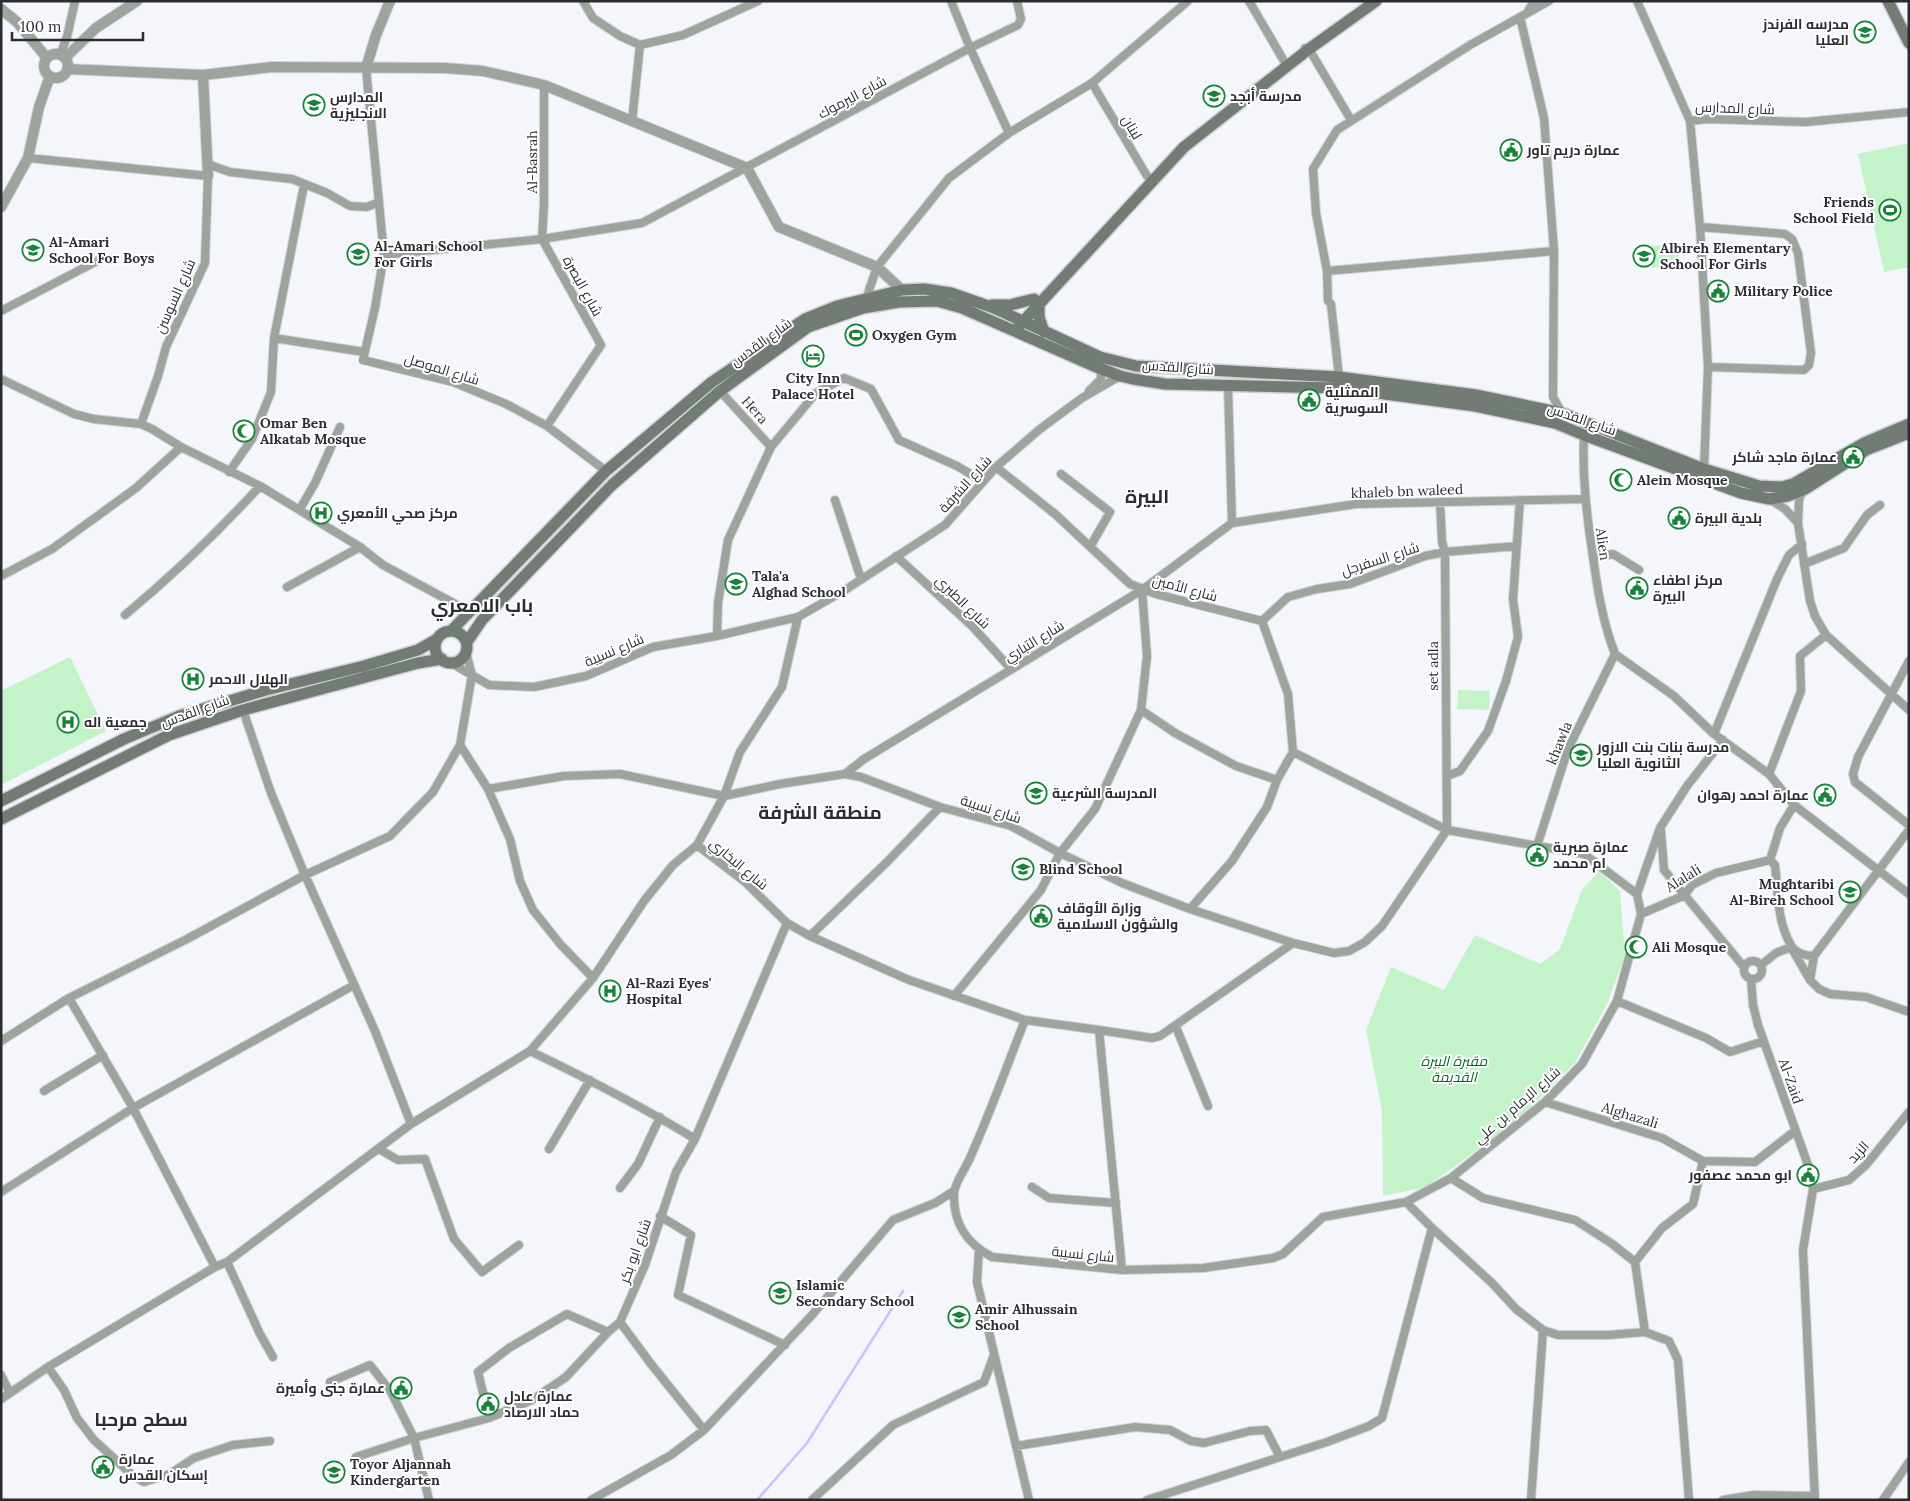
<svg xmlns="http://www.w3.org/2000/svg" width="1910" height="1501" font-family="Lora,Cairo,serif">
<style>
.green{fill:#c4f3ca}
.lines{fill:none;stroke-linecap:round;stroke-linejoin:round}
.stream{stroke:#cac3fb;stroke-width:2.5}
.minor-casing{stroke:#d1d1d8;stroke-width:10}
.tertiary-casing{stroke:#d1d1d8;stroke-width:12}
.secondary-casing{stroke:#d1d1d8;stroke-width:14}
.minor{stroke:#9da49e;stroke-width:8}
.tertiary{stroke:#9da49e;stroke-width:10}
.secondary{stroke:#737c74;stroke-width:11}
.labels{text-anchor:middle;stroke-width:4;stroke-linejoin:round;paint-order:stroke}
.poi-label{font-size:14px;font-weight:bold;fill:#2d2c33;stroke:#fff;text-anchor:start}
.street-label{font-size:14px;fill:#2d2c33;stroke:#fff}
.park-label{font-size:14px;font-style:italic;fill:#036729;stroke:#fff}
.district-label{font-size:19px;font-weight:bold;fill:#2d2c33;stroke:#fff}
</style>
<rect width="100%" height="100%" fill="#f5f5fc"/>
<path class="green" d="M1909,143V267L1884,272L1858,154Z
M1678,244L1679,266L1652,268L1650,246Z
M70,657L106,731L1,785V691Z
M1458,690L1490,691L1489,710L1457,709Z
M1599,871L1620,891L1625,956L1607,1004L1575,1063L1513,1124L1426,1187L1383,1196L1382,1111L1366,1030L1391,967L1444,990L1475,935L1540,964L1560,949L1582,890Z"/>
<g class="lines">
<path class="stream" d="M757,1500L807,1443L903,1291"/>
<g class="minor-casing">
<path id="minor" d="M583,1L593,18L620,36L640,45
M951,1L970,48L1009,133
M1249,1L1284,61L1290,65
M1637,1L1690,121L1707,119L1806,122L1909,112
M1527,13L1534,1
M1520,17L1544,118L1554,251L1553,397L1562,413
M1305,48L1309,49L1351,120
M60,55L67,37L75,1
M366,68L384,255L375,308L363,360L453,382L506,404L547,426L601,345L542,239
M1092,83L1147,176L1154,180
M632,121L640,45L683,35L758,1
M1690,121L1700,227L1708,367L1704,469L1702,473
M207,164L230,172L292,179L327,193L350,206L367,207L379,202
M304,185L274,338L364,352
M1700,227L1785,234L1792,239L1798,253L1811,353L1809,365L1804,370L1708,367
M542,239L544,204V85
M384,255L542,239L642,223L970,48L1018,25L1021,19L1017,1
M1327,271L1554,251
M866,299L877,267L949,178L1009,133L1092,83L1188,1
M1,311L99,260
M1339,377L1331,304L1328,301L1327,271L1316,213L1313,169L1337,130L1470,45L1549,1
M1,379L74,414L94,419L141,424L158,376L166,347L205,263L208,176L28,158
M1228,385L1232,523
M720,391L771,447
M1089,391L1101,379V373L1097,367
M547,426L606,471
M1584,435C1582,474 1586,511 1592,550C1597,586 1602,620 1615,654
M181,447L260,486L360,547L383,565L470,612
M996,467L1055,514L1130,584L1156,594L1262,621L1288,694L1293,752L1277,780L1267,807L1232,861L1190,909
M229,472L252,439L271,392L274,338
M1061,474L1110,512L1090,547
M1805,489L1800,496L1799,501L1798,523L1810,601L1815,616L1826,635
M1769,499L1785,509L1798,523
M835,500L861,579
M1440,502L1442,542L1445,552L1447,830
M300,509L315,483L340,427
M896,556L972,626L1011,669
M1593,558L1613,554L1639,570
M1804,564L1844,548L1867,515L1880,505
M1,576L52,549L136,488L181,447L152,429L141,424
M287,587L360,547
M125,615C173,575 218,532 260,486
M1262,621L1288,597L1317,589L1350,584L1425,556L1445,552L1517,546
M717,636L718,603L728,540L771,447L816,393L844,378L871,389L899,440L957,466L982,481
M1615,654L1674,696L1714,734L1769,774L1794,805L1909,894
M1909,661L1858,757L1853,774L1855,782L1909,825
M451,663L489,685L534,687L586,676L653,647L717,636L798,617L845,590L945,525L996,467L1040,429L1082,398L1120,376
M243,710L271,793L305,875L375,1031L411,1124
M1141,710L1175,733L1236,766L1277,780
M1714,734L1777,579L1789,555L1802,544
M1293,752L1447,830L1584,854L1637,894
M845,774L864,759L1142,590L1232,523L1356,504L1584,499
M1769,774L1801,691L1800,656L1826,635L1909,710
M1447,776L1460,771L1488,731L1506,681L1518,637L1513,599L1520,500
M488,789L564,776L620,774L724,796L697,845L744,881L787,923L695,1139
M724,796L780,784L845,774L861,777L940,807L1011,826L1060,853L1122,883L1190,909L1293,943L1334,953L1349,951L1365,942L1382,926L1447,830
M724,796L740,752L782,687L798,617
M1661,831L1664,870L1744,967
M1537,846L1568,749L1615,654
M1770,860L1775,865C1778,891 1777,922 1791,945C1795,953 1806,956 1814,956
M1641,914L1685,895L1692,885L1716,873L1770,860L1780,828L1794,805
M787,923L810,936L909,980L1025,1020L1099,1030L1122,1270
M810,936L887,862L940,807
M1744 970a9 9 0 1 1 18 0a9 9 0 1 1-18 0Z
M1761,965L1776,953L1791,947L1810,980L1819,989L1830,994L1866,997L1909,1012
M593,978L644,901L673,865L697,845
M1751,979L1753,1005L1758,1025L1808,1165L1813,1189L1803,1250L1815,1500
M1810,980L1814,956L1909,830
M954,996L1041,890L1060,853L1095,809L1141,710L1147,656L1142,590
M69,998L133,1108L215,1267
M1617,1001L1706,1038L1730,1052L1764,1041
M1025,1020C1007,1066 990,1113 970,1158C966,1168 955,1182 954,1193C953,1223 966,1243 992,1257L1122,1270L1203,1268L1273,1258L1283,1254L1323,1217L1406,1202L1432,1228L1492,1283L1516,1309L1543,1330L1558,1335H1609L1645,1332L1669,1341L1678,1360L1689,1500
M1176,1027L1208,1106
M1099,1030L1152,1038L1160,1036L1293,943
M1,1041L69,998L187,939L305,875L390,836L433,792L460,745L472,675L466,652
M44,1091L103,1055
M1545,1102L1662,1138L1703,1161L1755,1162L1795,1131
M379,1149L398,1160L425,1159L454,1239L482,1272L519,1245
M549,1149L590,1080
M1451,1178L1483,1198L1575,1220L1611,1243L1635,1262
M1032,1187L1049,1198L1116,1203
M620,1188L638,1164L660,1117
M1813,1189L1849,1180L1866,1165L1909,1112
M1,1192L133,1108L354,985
M1406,1202L1451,1178L1545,1102L1582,1064L1617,1001L1641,914L1637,894L1660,828L1687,786L1723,740
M660,1216L691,1235L678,1295L785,1345
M979,1249L977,1282L1029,1500
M227,1262L260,1334L273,1357
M620,1322L651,1364L704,1430
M1645,1332L1635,1262L1662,1228L1693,1204L1703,1161
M48,1367L64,1390L77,1418L94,1440L131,1474L144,1482L170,1474L194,1458L233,1445L270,1441
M1,1375L10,1393L1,1399
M330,1382L370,1365L391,1392L414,1438L429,1500
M10,1393L48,1367L215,1267L227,1262L411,1124L530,1051L593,978L561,945L533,910L520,881L510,839L488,789L460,745
M489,1418L478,1372L509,1348L567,1314L608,1332
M1016,1446L1135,1427L1170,1430L1191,1441L1204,1443L1250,1431L1266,1430L1280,1457
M356,1457L414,1438L489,1418L532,1400L566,1377L608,1332L620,1322L645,1265L676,1172L695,1139C642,1106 586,1078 530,1051
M591,1500L671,1455L704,1430L812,1315L893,1220L935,1203L954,1191
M812,1500L893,1425L984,1382L994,1355
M1147,1500L1327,1442L1369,1426L1382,1418L1432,1228
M1531,1500L1543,1330
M1723,1500L1754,1495L1814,1496
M1883,1500L1909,1462"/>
</g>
<g class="tertiary-casing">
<path id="tertiary" d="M1,9L17,22L47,58
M44 66a12 12 0 1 1 24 0a12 12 0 1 1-24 0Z
M65,58L96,28L137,1
M366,68L376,35L390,1
M67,69L203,75L208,176
M203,75L272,67L445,68L483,71L544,85L747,168L779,227L877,267L902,290
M1,207L28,158L39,107L50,76"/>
</g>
<g class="secondary-casing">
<path id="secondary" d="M1888,1L1909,43
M1039,303V317L1044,332
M992,305H1010L1034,299
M1018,327L1184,147L1309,49L1376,1
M451,631L606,471L712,382L805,319L837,306L902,290L924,289L951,293L994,308L1100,357L1136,366L1339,377L1476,395L1562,413L1704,469L1759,486L1782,487L1793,484L1864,443L1909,424
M435 647a16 16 0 1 1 32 0a16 16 0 1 1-32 0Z
M467,642L482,620L612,485L720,391L808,327L863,308L899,302L937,301L962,308L1094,366L1120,376L1133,379L1165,384L1340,388L1475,406L1555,423L1584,435L1741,493L1769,499L1788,496L1805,489L1866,450L1909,433
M1,801L124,739L179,716L266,690L364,666L418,650L437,639
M1,819L169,735L243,710L418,663L442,659"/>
</g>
<use href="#minor" class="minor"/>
<use href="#tertiary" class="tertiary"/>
<use href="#secondary" class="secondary"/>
</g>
<defs>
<g id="school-ring" transform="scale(1.125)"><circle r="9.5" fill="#fff" stroke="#17843a" stroke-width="1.5"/><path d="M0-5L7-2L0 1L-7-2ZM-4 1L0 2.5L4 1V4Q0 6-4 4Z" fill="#17843a"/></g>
<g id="civic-ring" transform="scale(1.125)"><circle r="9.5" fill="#fff" stroke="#17843a" stroke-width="1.5"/><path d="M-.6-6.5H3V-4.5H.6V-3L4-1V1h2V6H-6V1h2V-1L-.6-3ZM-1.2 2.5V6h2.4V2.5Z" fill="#17843a"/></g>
<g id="stadium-ring" transform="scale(1.125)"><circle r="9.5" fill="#fff" stroke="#17843a" stroke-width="1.5"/><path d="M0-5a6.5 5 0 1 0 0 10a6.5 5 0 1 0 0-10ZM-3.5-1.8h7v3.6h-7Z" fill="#17843a"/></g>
<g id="hotel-ring" transform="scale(1.125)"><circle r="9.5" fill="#fff" stroke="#17843a" stroke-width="1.5"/><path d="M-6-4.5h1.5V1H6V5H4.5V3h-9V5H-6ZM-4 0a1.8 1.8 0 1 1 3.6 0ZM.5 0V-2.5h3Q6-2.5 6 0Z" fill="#17843a"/></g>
<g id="mosque-ring" transform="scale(1.125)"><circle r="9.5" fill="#fff" stroke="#17843a" stroke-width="1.5"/><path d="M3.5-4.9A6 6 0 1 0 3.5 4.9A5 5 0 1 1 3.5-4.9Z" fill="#17843a"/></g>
<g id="hospital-ring" transform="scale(1.125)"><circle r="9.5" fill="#fff" stroke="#17843a" stroke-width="1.5"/><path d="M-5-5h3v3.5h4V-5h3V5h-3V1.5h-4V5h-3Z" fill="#17843a"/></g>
</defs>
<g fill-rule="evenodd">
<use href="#school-ring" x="1865" y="32"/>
<use href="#school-ring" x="1214" y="96"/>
<use href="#school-ring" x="314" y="105"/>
<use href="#civic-ring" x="1511" y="150"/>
<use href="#stadium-ring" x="1890" y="210"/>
<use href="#school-ring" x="33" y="250"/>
<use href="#school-ring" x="358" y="254"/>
<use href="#school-ring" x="1644" y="256"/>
<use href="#civic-ring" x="1718" y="291"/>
<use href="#stadium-ring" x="856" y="335"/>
<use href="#hotel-ring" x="813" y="356"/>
<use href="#civic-ring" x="1309" y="400"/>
<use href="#mosque-ring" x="244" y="431"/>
<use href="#civic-ring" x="1853" y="457"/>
<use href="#mosque-ring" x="1621" y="480"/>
<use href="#hospital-ring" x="321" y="513"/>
<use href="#civic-ring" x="1679" y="518"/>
<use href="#school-ring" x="736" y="584"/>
<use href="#civic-ring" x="1637" y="588"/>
<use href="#hospital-ring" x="193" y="679"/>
<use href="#hospital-ring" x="68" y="722"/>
<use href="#school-ring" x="1581" y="755"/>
<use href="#school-ring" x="1036" y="793"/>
<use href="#civic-ring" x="1825" y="795"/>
<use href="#civic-ring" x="1537" y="855"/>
<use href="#school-ring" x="1023" y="869"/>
<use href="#school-ring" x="1850" y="892"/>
<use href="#civic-ring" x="1041" y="916"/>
<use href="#mosque-ring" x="1636" y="947"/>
<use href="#hospital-ring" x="610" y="991"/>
<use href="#civic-ring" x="1808" y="1175"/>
<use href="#school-ring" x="780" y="1293"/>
<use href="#school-ring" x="959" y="1317"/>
<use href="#civic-ring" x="401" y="1388"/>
<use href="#civic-ring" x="488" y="1404"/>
<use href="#civic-ring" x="103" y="1467"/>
<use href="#school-ring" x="334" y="1472"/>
</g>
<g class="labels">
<g class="poi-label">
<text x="1849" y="29" text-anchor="end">مدرسه الفرندز<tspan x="1849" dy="16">العليا</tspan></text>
<text x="1230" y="101">مدرسة أبجد</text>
<text x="330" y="102">المدارس<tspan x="330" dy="16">الانجليزية</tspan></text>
<text x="1527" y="155">عمارة دريم تاور</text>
<text x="1874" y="207" text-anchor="end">Friends<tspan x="1874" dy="16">School Field</tspan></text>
<text x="49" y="247">Al-Amari<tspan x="49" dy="16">School For Boys</tspan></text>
<text x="374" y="251">Al-Amari School<tspan x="374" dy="16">For Girls</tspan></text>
<text x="1660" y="253">Albireh Elementary<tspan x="1660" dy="16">School For Girls</tspan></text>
<text x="1734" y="296">Military Police</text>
<text x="872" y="340">Oxygen Gym</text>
<text x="813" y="383" text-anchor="middle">City Inn<tspan x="813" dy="16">Palace Hotel</tspan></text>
<text x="1325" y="397">الممثلية<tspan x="1325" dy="16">السوسرية</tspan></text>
<text x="260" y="428">Omar Ben<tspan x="260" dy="16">Alkatab Mosque</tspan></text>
<text x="1837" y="462" text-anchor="end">عمارة ماجد شاكر</text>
<text x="1637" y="485">Alein Mosque</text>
<text x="337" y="518">مركز صحي الأمعري</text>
<text x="1695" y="523">بلدية البيرة</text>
<text x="752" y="581">Tala'a<tspan x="752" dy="16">Alghad School</tspan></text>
<text x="1653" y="585">مركز اطفاء<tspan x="1653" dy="16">البيرة</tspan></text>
<text x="209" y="684">الهلال الاحمر</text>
<text x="84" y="727">جمعية اله</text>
<text x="1597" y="752">مدرسة بنات بنت الازور<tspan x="1597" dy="16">الثانوية العليا</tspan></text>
<text x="1052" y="798">المدرسة الشرعية</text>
<text x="1809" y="800" text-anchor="end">عمارة احمد رهوان</text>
<text x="1553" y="852">عمارة صبرية<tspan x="1553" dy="16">ام محمد</tspan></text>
<text x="1039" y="874">Blind School</text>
<text x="1834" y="889" text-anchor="end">Mughtaribi<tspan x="1834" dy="16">Al-Bireh School</tspan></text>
<text x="1057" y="913">وزارة الأوقاف<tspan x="1057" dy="16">والشؤون الاسلامية</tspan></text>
<text x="1652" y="952">Ali Mosque</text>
<text x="626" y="988">Al-Razi Eyes'<tspan x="626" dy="16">Hospital</tspan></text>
<text x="1792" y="1180" text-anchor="end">ابو محمد عصفور</text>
<text x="796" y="1290">Islamic<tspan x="796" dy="16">Secondary School</tspan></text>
<text x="975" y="1314">Amir Alhussain<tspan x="975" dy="16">School</tspan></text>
<text x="385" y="1393" text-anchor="end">عمارة جنى وأميرة</text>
<text x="504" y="1401">عمارة عادل<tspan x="504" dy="16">حماد الارصاد</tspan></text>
<text x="119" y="1464">عمارة<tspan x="119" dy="16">إسكان القدس</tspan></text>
<text x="350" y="1469">Toyor Aljannah<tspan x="350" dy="16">Kindergarten</tspan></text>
</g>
<g class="street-label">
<text transform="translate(852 97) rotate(-28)" y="5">شارع اليرموك</text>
<text transform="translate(1735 108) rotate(2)" y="5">شارع المدارس</text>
<text transform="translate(1132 127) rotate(59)" y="5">لبنان</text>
<text transform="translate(532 162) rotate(-90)" y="5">Al-Basrah</text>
<text transform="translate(583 286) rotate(61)" y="5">شارع البصرة</text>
<text transform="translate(175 296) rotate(-66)" y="5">شارع السوسن</text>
<text transform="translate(761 342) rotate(-36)" y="5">شارع القدس</text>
<text transform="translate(1178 367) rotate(4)" y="5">شارع القدس</text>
<text transform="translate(442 369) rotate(17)" y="5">شارع الموصل</text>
<text transform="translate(755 410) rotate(48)" y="5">Hera</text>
<text transform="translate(1582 419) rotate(19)" y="5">شارع القدس</text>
<text transform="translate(965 484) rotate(-48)" y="5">شارع الشرفة</text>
<text transform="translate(1407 491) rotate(-2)" y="5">khaleb bn waleed</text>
<text transform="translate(1603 544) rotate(82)" y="5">Alien</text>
<text transform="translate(1380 559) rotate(-18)" y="5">شارع السفرجل</text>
<text transform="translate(1185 588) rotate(15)" y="5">شارع الأمين</text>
<text transform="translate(963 602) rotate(44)" y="5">شارع الطبري</text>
<text transform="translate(1034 641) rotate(-31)" y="5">شارع التباري</text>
<text transform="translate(614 650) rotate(-23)" y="5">شارع نسيبة</text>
<text transform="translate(1433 666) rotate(-90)" y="5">set adla</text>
<text transform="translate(195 711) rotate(-20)" y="5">شارع القدس</text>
<text transform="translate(1559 743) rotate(-68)" y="5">khawla</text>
<text transform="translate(991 809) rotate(18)" y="5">شارع نسيبة</text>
<text transform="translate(739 864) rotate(40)" y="5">شارع البخاري</text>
<text transform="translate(1683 878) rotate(-32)" y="5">Alalali</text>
<text transform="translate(1791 1081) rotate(71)" y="5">Al-Zaid</text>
<text transform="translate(1517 1105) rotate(-41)" y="5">شارع الإمام بن علي</text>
<text transform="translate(1630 1115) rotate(17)" y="5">Alghazali</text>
<text transform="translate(1858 1152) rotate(-48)" y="5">الزيد</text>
<text transform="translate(635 1251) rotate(-70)" y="5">شارع ابو بكر</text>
<text transform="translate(1083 1254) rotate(6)" y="5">شارع نسيبة</text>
</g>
<g class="park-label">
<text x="1454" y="1066">مقبرة البيرة<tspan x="1454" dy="16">القديمة</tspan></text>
</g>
<g class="district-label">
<text x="1147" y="503">البيرة</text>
<text x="482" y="612">باب الامعري</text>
<text x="820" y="819">منطقة الشرفة</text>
<text x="141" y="1426">سطح مرحبا</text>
</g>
</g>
<rect width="1910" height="1501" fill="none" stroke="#2d2c33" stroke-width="5"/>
<path d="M12 32v8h131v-8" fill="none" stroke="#2d2c33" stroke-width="2.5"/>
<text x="20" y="32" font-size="15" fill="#2d2c33" stroke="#ffffff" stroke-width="4" paint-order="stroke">100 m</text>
</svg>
